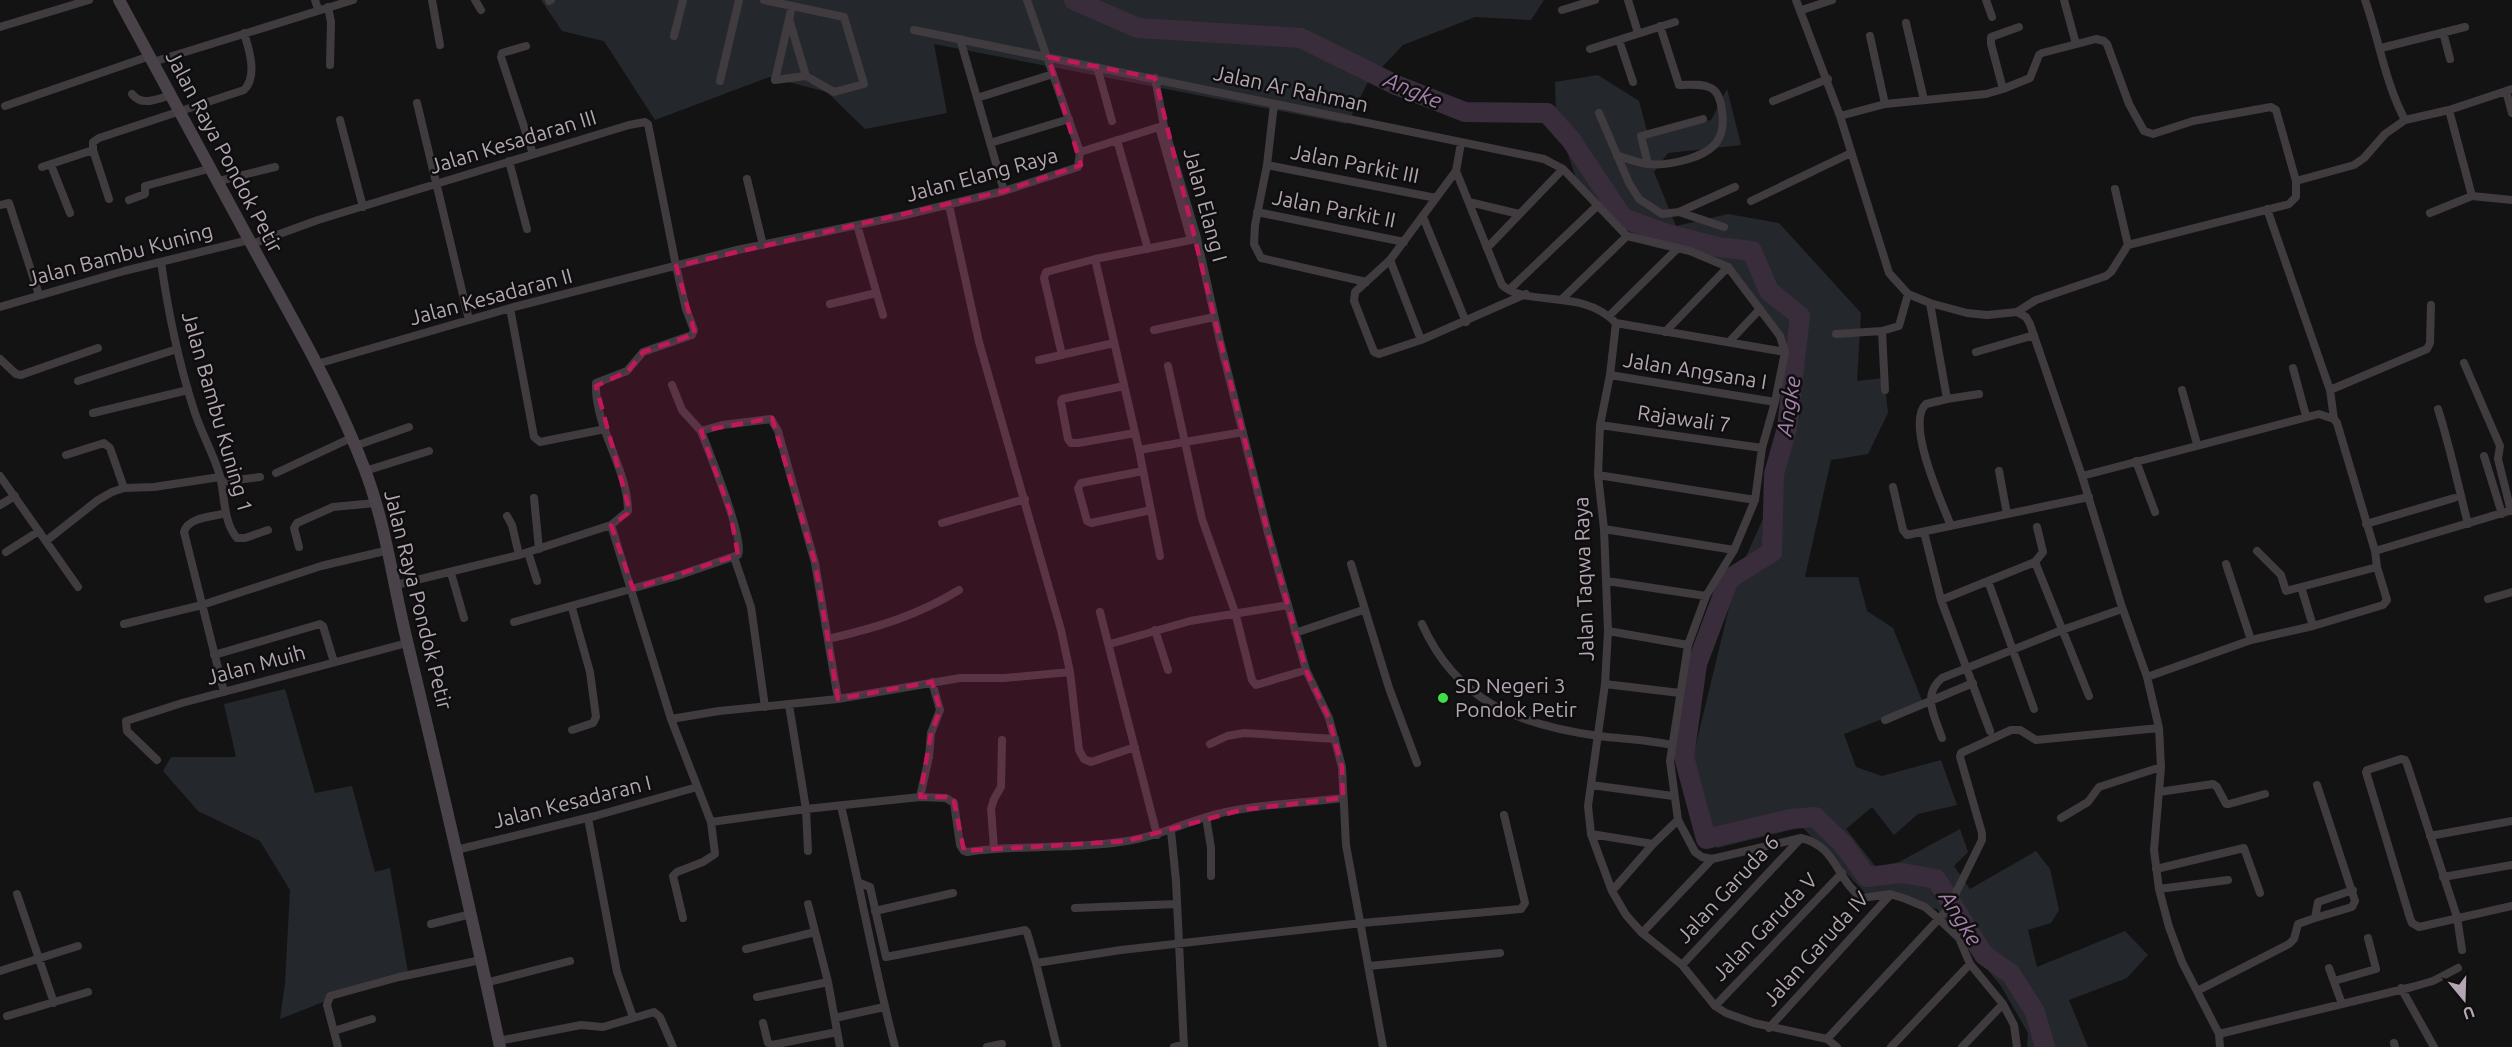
<svg xmlns="http://www.w3.org/2000/svg" width="2512" height="1047" font-family="Ubuntu,sans-serif">
<style>
.green{fill:#24282c}
.lines{fill:none;stroke-linecap:round;stroke-linejoin:round}
.river{stroke:#392d3c;stroke-width:20}
.street{stroke:#403b3f;stroke-width:8}
.secondary{stroke:#494248;stroke-width:12}
.marked{fill:#c2185b;fill-opacity:0.2;stroke:#c2185b;stroke-width:4.5;stroke-dasharray:12 8;stroke-linejoin:round}
.poi-dot{fill:#3fe047;stroke:#0f0e0f;stroke-width:2}
.labels{text-anchor:middle;stroke-width:5;stroke-linejoin:round;paint-order:stroke}
.street-label{font-size:21px;fill:#b3a6b2;stroke:#0f0e0f}
.poi-label{font-size:21px;fill:#b3a6b2;stroke:#0f0e0f;text-anchor:start}
.water-label{font-size:22px;font-style:italic;fill:#a580ac;stroke:#0f0e0f}
</style>
<rect width="100%" height="100%" fill="#141314"/>
<path class="green" d="M541,0H1544L1531,20L1475,17L1403,45L1368,82L1347,124L934,44L947,113L865,129L827,92L769,77L655,120L604,41L562,31Z
M1598,75L1639,101L1647,131L1711,120L1727,89L1741,145L1668,153L1654,172L1676,226L1728,214L1779,223L1861,313L1857,381L1884,378L1888,413L1868,454L1831,460L1805,577H1858L1867,611L1893,628L1923,703L1844,734L1856,767L1882,776L1941,760L1957,805L1918,814L1894,835L1872,807L1846,829L1876,867L1899,862L1960,829L1968,852L1954,866L1970,889L2036,851L2050,869L2059,910L2051,923L2028,930L2037,967L2125,931L2148,955L2127,978L2069,1000L2088,1047H2027L2028,1033L2001,986L1937,909L1893,898L1868,896L1802,827L1717,848L1691,765L1736,579L1766,512L1797,368L1781,338L1734,271L1696,256L1654,247L1622,227L1576,178L1556,118L1555,82Z
M285,689L315,793L352,786L375,872L390,868L409,978L341,995L280,1019L285,984L290,890L260,841L198,811L163,771L171,757H236L224,704Z"/>
<g class="lines">
<path class="river" d="M1074,0L1138,28L1301,38L1396,85L1465,112L1547,113L1571,140L1623,218L1667,234L1718,247L1752,251L1769,291L1800,316L1787,428L1774,474L1772,552L1729,579L1697,664L1684,757L1706,839L1791,819L1815,817L1843,844L1867,877L1902,873L1936,879L1984,955L2011,974L2035,1012L2045,1047"/>
<path class="street" d="M315,0L318,9
M432,0L440,45
M475,0L481,10
M764,0L844,17L864,84L834,92L806,76L775,80L792,6
M1628,0L1638,33
M1796,0L1840,116L1889,273L1908,294L1930,303L1967,313L1987,315L2017,312L2026,317L2030,324L2082,476L2319,414L2334,419L2337,423L2375,551L2512,510
M1986,0L1992,17
M2064,0L2076,44
M2365,0C2379,39 2385,83 2405,120L2449,110L2512,89
M549,1L551,0
M328,7L331,22L330,65
M1562,10L1595,0
M1802,10L1832,0
M789,19L806,76
M1906,23L1924,100
M0,27L89,0
M914,30L1544,159L1563,169L1627,236L1690,251L1728,267L1780,336L1785,352L1775,402L1762,448L1755,500L1734,550L1706,596L1688,645L1670,761L1678,820L1695,852L1702,857L1712,859L1801,838C1837,846 1836,880 1862,898L1890,894L1906,899L1925,907L1939,919L1959,938L1970,964L2003,1004L2014,1025L2017,1047
M2443,32L2450,59
M674,36L683,0
M1870,36L1885,104
M960,39L1004,191
M1619,40L1633,82
M526,46L502,53L501,57L533,154
M2381,48L2465,27
M1590,49L1675,22
M153,62L353,0
M1097,67L1112,121
M1155,78L1164,126L1197,238L1220,341L1268,533L1306,670L1329,718L1342,767L1346,845L1383,1047
M720,81L739,0
M2003,89L1991,44V37L2019,27
M2506,91L2512,113
M132,94C142,107 157,99 171,95
M977,98L1053,74
M1773,101L1828,79
M417,103L469,320
M1274,104L1267,165L1255,225L1254,244L1261,258L1366,282
M5,106L150,56
M2449,110L2472,196
M1599,113L1629,183L1639,199L1662,214L1679,212L1724,227
M1840,116L1885,104L1986,94L2003,89L2030,78L2039,55L2042,53L2096,39L2104,41L2107,44L2129,104L2144,131L2153,134L2193,121L2271,107L2276,110L2296,181
M340,120L363,207
M1117,140L1148,249
M990,143L1069,119
M1461,143L1456,171L1502,285C1527,308 1581,287 1616,323L1610,375L1600,425L1598,475L1604,529L1608,631L1605,684L1588,806L1591,834L1612,891L1626,915L1642,933L1682,965L1715,1006L1726,1013L1754,1023L1827,1039L1837,1047
M93,150L109,199
M1617,156C1627,158 1638,163 1648,164C1668,166 1710,158 1719,138C1723,131 1723,119 1722,111C1721,102 1719,92 1711,88C1701,83 1690,85 1679,85L1660,26
M509,161L527,229
M1648,164L1641,136L1703,119
M51,165L70,213
M1267,165L1436,198
M42,167L93,150V142L99,138L244,90C258,76 249,49 244,33
M1456,171L1390,260L1355,292L1354,301L1374,352L1379,354L1421,340L1526,294
M747,179L763,245
M219,181L275,167
M129,200L145,194V186L212,168
M1751,201L1851,153
M1469,202L1519,214
M0,205L9,203L39,295
M949,205L979,342L1061,630L1070,672L1079,750L1084,759L1091,762L1135,747
M2267,209L2330,390L2334,419
M1257,212L1404,242
M1679,212L1735,187
M2430,213L2472,196L2512,200
M1423,217L1466,322
M857,225L883,315
M252,244L318,220L629,125L645,122L648,124L676,266L686,309L694,330L692,335L643,352L627,371L596,383C594,426 628,469 628,511L611,525L519,555L396,585
M2128,245L2289,204L2296,197V181L2354,165L2364,158L2385,134L2405,120
M1487,248L1563,169
M1095,259L1139,450L1160,556
M1390,260L1421,340
M161,262C168,311 178,360 193,407C200,431 213,452 220,476C225,496 223,522 237,538H245L268,530
M1509,290L1598,205
M1562,299L1627,236
M1930,303L1947,399L1926,404C1905,423 1942,503 1951,526
M830,304L876,293
M0,307L124,271L249,240
M510,308L534,437L540,442L605,429
M2017,312L2036,300L2106,276L2111,272L2128,245L2115,189
M1609,316L1678,248
M1616,323L1785,352
M1154,330L1214,317
M1882,331L1885,390
M1665,332L1728,267
M1836,334L1882,331L1899,326L1908,294
M1729,342L1760,309
M1976,352L2034,335
M1062,355L1044,278L1046,272L1095,259L1191,240L1159,127L1080,152
M0,359L16,374L21,375L98,348
M1039,360L1114,343
M2464,363L2500,446L2498,459L2511,511
M317,364L510,308L737,250L905,215L1004,191L1078,167L1080,152L1027,0
M1168,366L1202,519L1235,612L1252,680L1256,685L1306,670
M2293,368L2306,416
M1610,375L1775,402
M78,381L177,349
M672,385L682,410L701,431
M1124,386L1062,399L1061,402L1068,439L1071,443H1078L1135,433
M2182,390L2197,444
M2330,390L2427,349L2430,343L2431,305
M1947,399L1979,394
M2438,409C2450,447 2458,485 2468,524
M93,413L188,390
M1600,425L1762,448
M355,446L409,427
M1139,450L1243,432
M66,455L104,443L110,448L124,488
M2484,456L2502,514
M2136,461L2155,512
M365,471L429,451
M1143,471L1081,483L1078,488L1087,521L1091,523L1151,510
M1999,471L2007,514
M276,473L351,438
M1598,475L1755,500
M0,476L78,587
M2082,476L2121,604L2147,677L2159,728L2161,767L2154,850L2159,889L2169,927L2182,962L2219,1034L2220,1047
M221,482L260,477
M1893,487L1903,530L1907,535L2089,497
M534,498L539,549
M0,505L15,496
M507,516L512,525L519,555
M942,523L1025,499
M2366,524L2454,498
M611,525L671,719L711,822L715,854L703,862L677,872L673,876L683,918
M2037,527L2043,552L2035,562L2089,696
M1604,529L1734,550
M1924,532L1941,600L1990,731
M46,541L98,500L112,492L124,488L154,487L220,477
M299,547L294,528L297,523L333,507L376,503
M2257,551L2281,575L2286,591L2301,587L2313,626
M6,552L39,531
M528,552L537,581
M734,557L751,607L765,707
M1351,564L1389,688L1417,763
M2226,564L2251,640
M451,573L464,618
M1607,581L1706,596
M1988,581L2034,709
M2301,587L2377,567
M2488,599L2512,592
M1941,600L2035,562
M572,608L590,672L596,717L593,723L572,730
M1100,612L1157,835
M514,622L677,576L738,555C746,543 708,449 701,431L722,425L771,419L778,431L815,563L838,699
M124,624L202,605L321,566L389,550
M1422,624C1457,702 1519,725 1599,736C1623,739 1648,740 1672,745
M1155,630L1168,670
M1608,631L1688,645
M1295,633L1363,610
M828,639C875,628 917,616 959,590
M1110,644L1190,621L1288,605
M214,655L320,624L323,626L334,662
M2147,677L2251,640L2313,626L2383,605L2387,600L2377,567L2375,551
M1605,684L1680,693
M224,692L184,532C188,517 213,517 226,513
M789,705L806,809L808,851
M671,719L719,711L838,699L960,678H1004L1070,672
M1885,720L1973,683
M1942,738C1935,717 1921,695 1942,678L2062,630L2122,609
M1210,744L1227,736L1244,733L1335,739
M157,760L127,731L126,721L182,703L407,643
M1591,785L1673,796
M2159,792L2213,784L2217,787L2226,804H2229L2265,794
M920,797L929,757L931,733L940,710L932,682
M841,806C860,886 874,967 895,1047
M1206,817L1211,848V876
M588,818L617,972L633,1017
M2061,818L2088,802L2099,787L2161,767
M711,822L806,809L920,797L946,798L954,803L960,845L964,851L967,852C1020,844 1074,850 1127,841C1156,837 1179,825 1206,817C1249,804 1298,804 1343,798
M1171,831L1176,881L1184,1047
M1591,834L1653,844
M2430,836L2512,821
M994,848L991,809L994,799L1001,787L1002,740
M456,850L595,816L697,787
M2156,869L2244,848L2260,893
M2443,877L2512,865
M860,883L870,887L886,957L1025,930L1027,932L1036,963L1121,950L1362,923L1521,909L1525,903L1504,815
M2159,889L2228,880
M1612,891L1653,844L1678,820
M17,894L54,1003
M808,904L828,982L840,1047
M1075,908L1177,904
M875,911L953,893
M2315,918L2352,907L2355,901L2317,785
M431,924L471,914
M1642,933L1712,859
M746,949L815,932
M2462,950L2457,917L2407,764L2405,760L2401,759L2367,770L2366,772L2410,918L2412,923L2419,927L2512,906
M1036,963L1057,1047
M1682,965L1801,838
M1369,966L1500,953
M2329,968L2342,1004
M0,971L78,946
M2334,981L2376,969L2368,938
M485,983L570,961
M2401,988L2434,1047
M2197,991L2289,944L2294,939L2298,924L2315,918L2318,902L2353,890
M757,997L828,982
M1715,1006L1842,873
M7,1016L88,992
M835,1018L884,1007
M763,1023L768,1043L772,1045L837,1032
M1769,1028L1890,895
M334,1031L372,1019
M2219,1034L2412,987L2433,981L2458,968
M1827,1039L1948,909L1982,840V833L1960,757L1961,753L2011,730H2020L2036,740L2159,728
M498,1041L581,1025L603,1027L654,1012L660,1017L673,1047
M2394,1043L2395,1047
M338,1047L327,1005L330,996L399,977L481,960
M987,1047L1002,1044
M1174,1047L1184,1044
M1891,1047L1970,964
M1962,1047L2003,1004"/>
<path class="secondary" d="M119,0C166,86 212,172 259,258C297,327 337,396 365,470C387,528 393,586 408,645C440,779 471,912 500,1047"/>
</g>
<path class="marked" d="M1048,57L1155,78L1268,533L1306,670L1329,718L1342,767L1343,798L1241,810L1127,841L964,851L953,797H920L931,733L940,710L932,682L838,699L815,563L772,418L701,431L730,511L738,555L633,589L611,525L630,512L596,386L628,371L643,352L695,334L676,266L1004,191L1081,165Z"/>
<circle class="poi-dot" cx="1443" cy="698" r="6"/>
<g class="labels">
<g class="street-label">
<text transform="translate(1291 89) rotate(12)" y="7">Jalan Ar Rahman</text>
<text transform="translate(513 142) rotate(-17)" y="7">Jalan Kesadaran III</text>
<text transform="translate(224 152) rotate(62)" y="7">Jalan Raya Pondok Petir</text>
<text transform="translate(1355 164) rotate(11)" y="7">Jalan Parkit III</text>
<text transform="translate(982 175) rotate(-15)" y="7">Jalan Elang Raya</text>
<text transform="translate(1205 205) rotate(75)" y="7">Jalan Elang I</text>
<text transform="translate(1334 209) rotate(11)" y="7">Jalan Parkit II</text>
<text transform="translate(120 255) rotate(-15)" y="7">Jalan Bambu Kuning</text>
<text transform="translate(491 297) rotate(-15)" y="7">Jalan Kesadaran II</text>
<text transform="translate(1695 371) rotate(9)" y="7">Jalan Angsana I</text>
<text transform="translate(217 412) rotate(74)" y="7">Jalan Bambu Kuning 1</text>
<text transform="translate(1684 419) rotate(8)" y="7">Rajawali 7</text>
<text transform="translate(1584 579) rotate(-92)" y="7">Jalan Taqwa Raya</text>
<text transform="translate(418 600) rotate(76)" y="7">Jalan Raya Pondok Petir</text>
<text transform="translate(256 665) rotate(-15)" y="7">Jalan Muih</text>
<text transform="translate(572 802) rotate(-14)" y="7">Jalan Kesadaran I</text>
<text transform="translate(1728 889) rotate(-47)" y="7">Jalan Garuda 6</text>
<text transform="translate(1765 927) rotate(-46)" y="7">Jalan Garuda V</text>
<text transform="translate(1816 949) rotate(-48)" y="7">Jalan Garuda IV</text>
</g>
<g class="poi-label">
<text x="1455" y="693">SD Negeri 3<tspan x="1455" dy="24">Pondok Petir</tspan></text>
</g>
<g class="water-label">
<text transform="translate(1413 90) rotate(23)" y="8">Angke</text>
<text transform="translate(1788 406) rotate(-81)" y="8">Angke</text>
<text transform="translate(1961 918) rotate(58)" y="8">Angke</text>
</g>
</g>
<g transform="translate(2464 999) rotate(161)" stroke="#0f0e0f" stroke-width="4.5" paint-order="stroke">
<path d="M0-4.5L10 22L0 15L-10 22Z" fill="#b3a6b2"/>
<text y="-9" font-size="16" font-weight="bold" text-anchor="middle" fill="#b3a6b2">U</text>
</g>
</svg>
